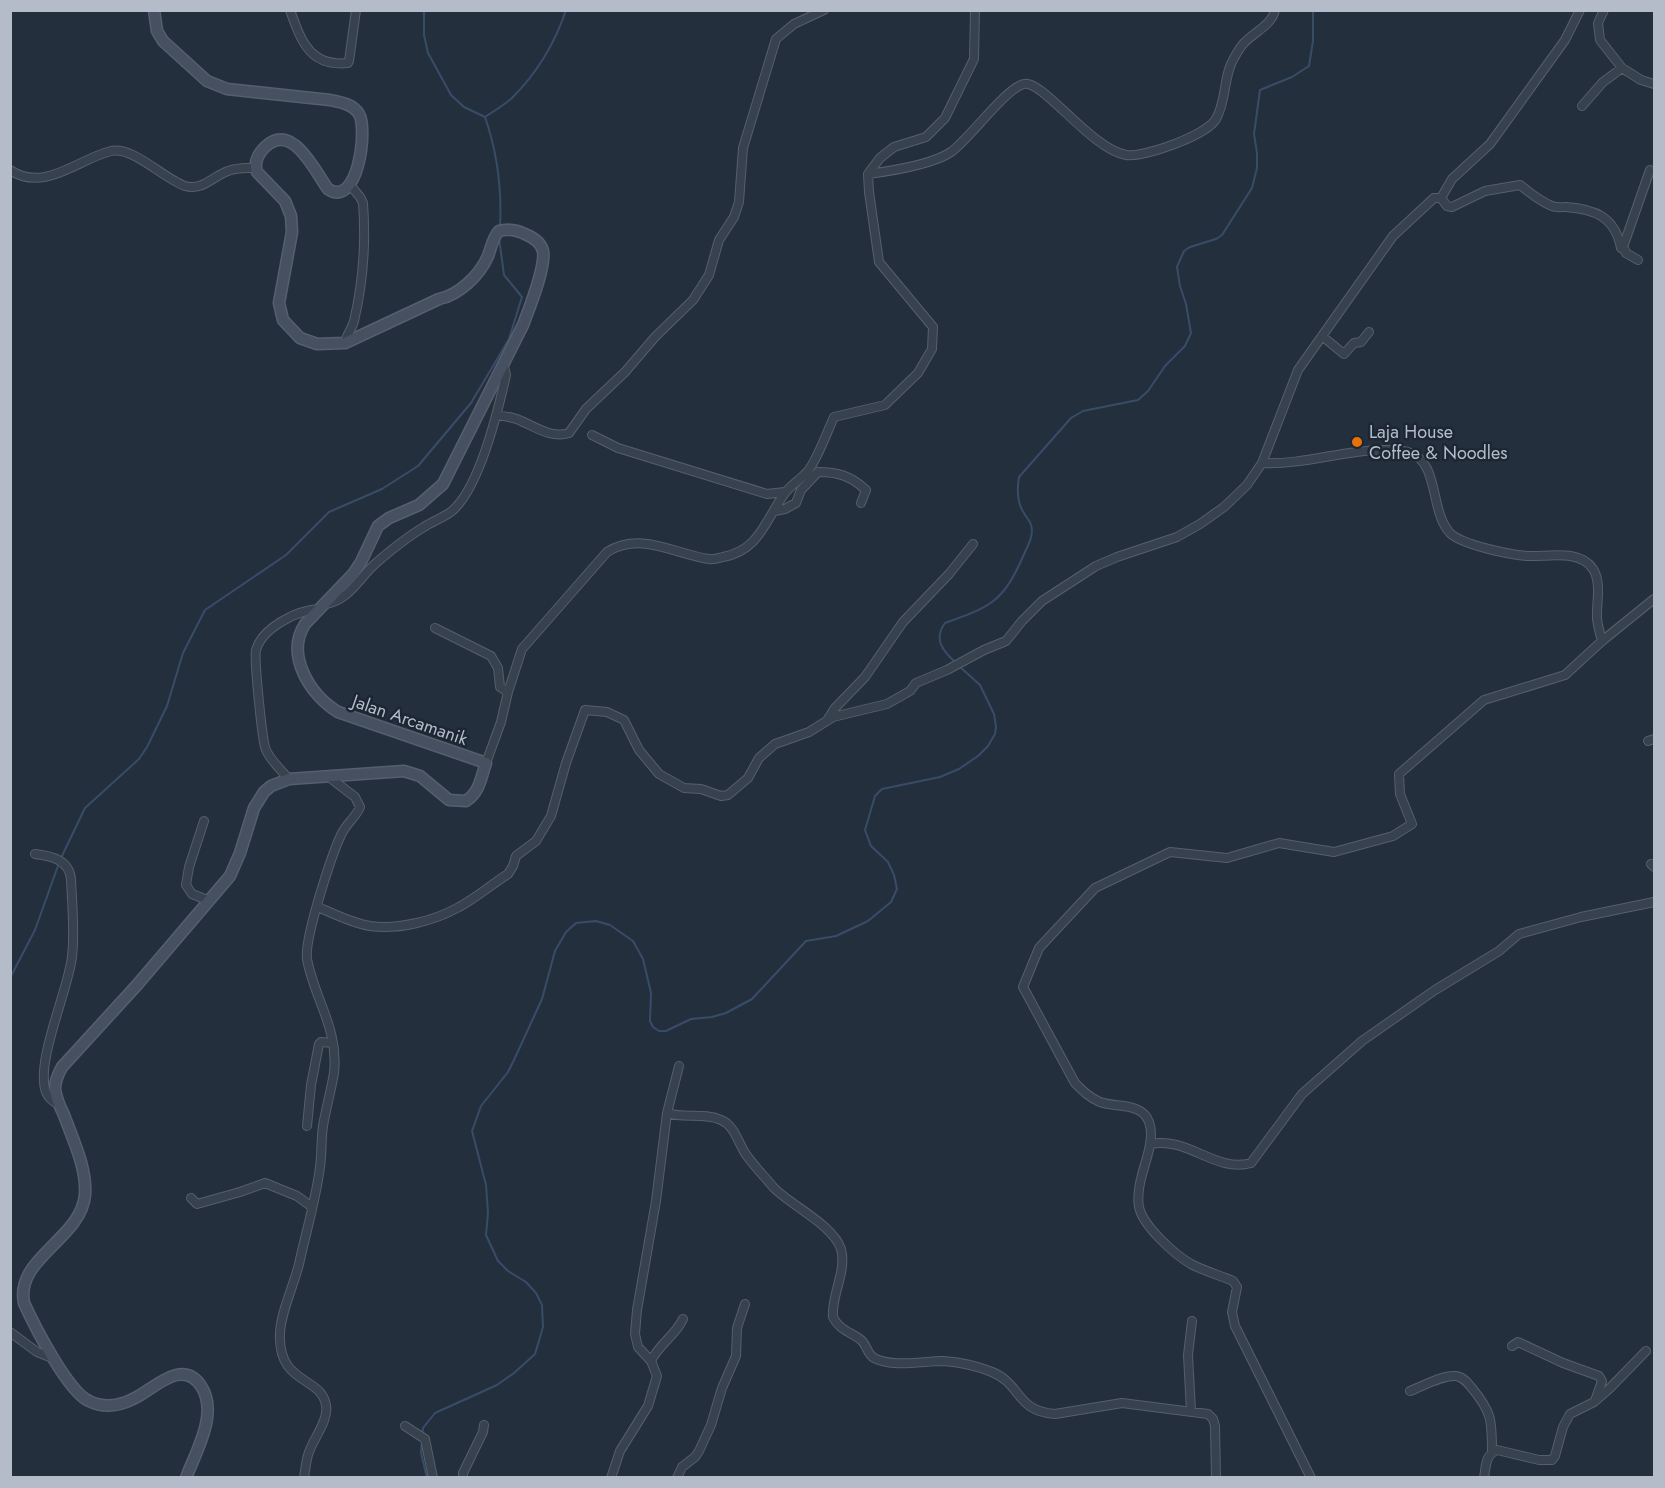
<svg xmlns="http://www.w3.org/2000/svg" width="1665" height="1488" font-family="Jost,sans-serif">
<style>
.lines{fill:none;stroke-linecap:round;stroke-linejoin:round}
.stream{stroke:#394c67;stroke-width:2}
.street-casing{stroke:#565f6c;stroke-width:10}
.secondary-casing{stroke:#565f6c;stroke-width:13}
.street{stroke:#38414e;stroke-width:8}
.secondary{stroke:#465061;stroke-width:10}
.food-dot{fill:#e8710a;stroke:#1d2633;stroke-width:2}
.labels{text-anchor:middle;stroke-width:5;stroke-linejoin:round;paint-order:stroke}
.poi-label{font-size:18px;fill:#b4bcc9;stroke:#1d2633;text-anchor:start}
.street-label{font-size:18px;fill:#b4bcc9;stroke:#1d2633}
</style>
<rect width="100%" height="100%" fill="#242f3e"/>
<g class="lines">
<path class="stream" d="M424,10V35L428,53L451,95L464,107L485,117C497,152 502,189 500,226
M485,117C494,111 504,105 512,98C536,74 555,43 566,10
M955,662C943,651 933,639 945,623C993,606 1004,601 1025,552C1029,544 1034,534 1031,525C1030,521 1026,517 1024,513C1017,503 1017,489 1019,477L1071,418L1083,411L1138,400L1148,391L1165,366L1185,346L1191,333L1186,304L1180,286L1177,267L1184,251L1190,247L1216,239L1222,235L1252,188L1257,168V153L1254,134L1260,90L1292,77L1309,66L1313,41V10
M61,858L85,808L139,759L147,747L167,706L183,653L205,610L286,555L329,512L382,489L418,466L471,403L509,339L522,297L504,275L499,238
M10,978L35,930L59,863
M422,1435L423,1428L435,1413L497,1385L514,1373L535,1354L543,1327L542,1305L536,1293L526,1282L508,1271L498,1261L486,1235L488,1213L486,1185L472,1131L481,1106L508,1072L514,1060L542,999L555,951L566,932L576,923L596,921L610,925L633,941L643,959L651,993L650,1021L653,1027L659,1031H666L691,1019L712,1017L726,1013L752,999L806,941L836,936L868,921L891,902L897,889L894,875L888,862L871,846L865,830L875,796L882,789L940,777L959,769L978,756L988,746L995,734L996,727L994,714L980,685L959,666
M422,1441L421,1453L427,1478"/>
<g class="street-casing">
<path id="street" d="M290,10C301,41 310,67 348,63L349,61L356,10
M1604,10L1598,23L1600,40L1622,68L1641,80L1654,84
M1582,106L1603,82L1622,68
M10,170C44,193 78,159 111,151C133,146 164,179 185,186C203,191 213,176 228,171C237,167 246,168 255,168
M868,174C891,171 933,164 951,152C970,138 1007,87 1024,84C1042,79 1091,149 1126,155C1144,158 1207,135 1216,119C1227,100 1223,76 1234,58C1237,53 1240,47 1244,43C1254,32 1272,25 1275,10
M1441,198L1447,206L1452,207L1485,191L1520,185C1529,192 1541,202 1552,206C1556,208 1561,207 1566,207C1595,209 1615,217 1621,248L1625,250
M1638,260L1626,253L1623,247L1650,170
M1322,336L1344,354L1354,343L1361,342L1369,332
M345,343C346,335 352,329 354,321C363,283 366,243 363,203L360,197L350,185
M496,415C503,416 512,417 519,420C534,426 551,439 569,433L586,409L625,372L655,337L693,300L709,275L719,240L734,217L739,202L743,148L776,39L794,24L824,10
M592,435L618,448L767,494L785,492
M1262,463C1302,465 1341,451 1380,450C1389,450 1399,449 1408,452C1440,461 1429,510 1450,533C1462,545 1511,555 1528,556C1548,557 1580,549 1593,569C1602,583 1596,604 1597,619C1598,626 1600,634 1602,641
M775,511L785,509L796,503L801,490L818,472C838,472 851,476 866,490L861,503
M324,604C348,602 359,578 376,563C391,550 407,537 424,527C433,521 443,518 452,511C480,487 498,411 506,375L503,363
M435,628L491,656L498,668L500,687L508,692
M828,719L835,708L865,677L903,622L949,574L973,544
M1648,741L1654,739
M486,763L501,722L508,692L522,649L607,552C641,531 674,554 709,559C714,560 719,558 723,557C760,550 765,520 785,493C791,485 801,479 808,471C818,458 827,432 834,417L885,405L918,373L932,349L933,327L879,262L869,192L868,174L880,158L894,147L926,137L945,118L974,59L975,10
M289,779C281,770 271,761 266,750C262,741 254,658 256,650C262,628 297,610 319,609
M204,821L189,867L186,885L192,894L210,901
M35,854C52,856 69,860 71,879C72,904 75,931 72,957C68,991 35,1062 46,1092C49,1099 53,1101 59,1105
M1651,864L1654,867
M318,907C334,914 352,923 370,926C398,930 434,921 459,907C476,898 492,884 508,874L513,866L516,856L536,841L551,816L566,763L585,710L607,712L624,720L639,750L659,774L684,788L701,789L721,796L728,795L748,778L759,758L775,744L809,732L833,717L887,704L910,691L916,683L947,670L984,650L1006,641L1022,621L1042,601L1096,566L1117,557L1177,537L1200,524L1224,507L1247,485L1262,463L1298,370L1393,236L1434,198H1441L1452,179L1490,144L1565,40L1580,10
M667,1113L679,1066
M307,1126L311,1085L319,1044L321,1042L333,1043
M1150,1144C1188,1136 1215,1173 1251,1163L1302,1094L1362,1041L1435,990L1499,951L1519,934L1581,917L1654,902
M191,1198L197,1204L240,1192L265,1183L297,1196L312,1207
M10,1332L37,1352L55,1359
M1512,1346L1518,1342L1563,1363L1599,1376L1602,1381L1595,1401
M651,1361C659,1344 675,1336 683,1319
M1410,1391C1423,1386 1442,1375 1456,1376C1463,1377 1467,1382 1471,1387C1492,1412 1492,1420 1492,1452
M1191,1411L1188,1355L1192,1321
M405,1426L425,1439L433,1478
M304,1478C305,1470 306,1462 308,1455C312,1440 329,1421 326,1405C321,1376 278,1385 280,1334C280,1314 294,1285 299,1264C306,1232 316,1199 320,1167C322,1153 321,1139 323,1126C326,1108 331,1091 334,1073C339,1029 314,998 307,959C304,939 332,853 342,833C347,823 356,817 360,807L355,797L329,777
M463,1478V1473L483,1432L484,1425
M611,1478L620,1451L648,1406L657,1376L651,1361L638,1347L635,1334L637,1310L656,1201L667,1113C684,1119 704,1112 721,1120C734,1125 738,1142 745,1153C753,1165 764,1176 774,1188C792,1206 833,1225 841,1249C847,1272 831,1295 833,1317C839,1330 851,1332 861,1340C867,1345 867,1354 874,1358C894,1368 922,1361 943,1361C959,1362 977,1366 992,1372C1022,1384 1015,1411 1055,1414L1122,1403L1208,1414L1213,1419L1215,1426L1216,1478
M677,1478L682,1467L695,1457L699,1451L711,1425L722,1388L736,1356L737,1328L745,1304
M1311,1478L1235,1326L1232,1312L1237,1287L1233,1281C1219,1275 1204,1271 1191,1264C1174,1254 1143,1226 1139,1207C1137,1196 1139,1186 1142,1175C1146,1159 1155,1138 1149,1122C1142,1102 1116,1108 1100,1102C1090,1098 1083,1091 1075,1083L1023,987L1039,948L1095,888L1170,852L1227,858L1279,843L1334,852L1393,836L1412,824L1400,794L1399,774L1484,700L1565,675L1602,641L1654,599
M1484,1478C1486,1466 1485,1455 1497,1450L1539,1460H1552L1555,1456L1563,1427L1570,1414L1594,1402L1609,1389L1646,1351"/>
</g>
<g class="secondary-casing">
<path id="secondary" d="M154,10L157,31L163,41L207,81L227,89L330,100C340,102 353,104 359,114C368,129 358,209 328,189C315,172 293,121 265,147C258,154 254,163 257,172L285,201L291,216L292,232L279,303L283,320L300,338L317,344L345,343L439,299C459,295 480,275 488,256C491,248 493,237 499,231C509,228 518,230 527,235C534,238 541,243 543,251C546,267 529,309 523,325L443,484L419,505L389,518L378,526L361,562L353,574L305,624C285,655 310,695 338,712L486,763C481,777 480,792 466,801L449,800L420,776L404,771L289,779L271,786L264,792L254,808L240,853L230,876L137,985L62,1067C58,1074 55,1081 55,1089C56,1098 60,1107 64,1115C73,1140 87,1168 85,1195C81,1239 15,1258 24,1303C34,1325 68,1392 89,1401C103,1408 119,1406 133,1399C153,1390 182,1357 201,1386C219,1413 196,1451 186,1478"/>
</g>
<use href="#street" class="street"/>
<use href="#secondary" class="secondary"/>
</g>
<circle class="food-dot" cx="1357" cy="442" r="6"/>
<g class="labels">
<g class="poi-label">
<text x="1369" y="438">Laja House<tspan x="1369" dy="21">Coffee &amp; Noodles</tspan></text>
</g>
<g class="street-label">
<text transform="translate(410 720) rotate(19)" y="6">Jalan Arcamanik</text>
</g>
</g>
<rect width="1665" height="1488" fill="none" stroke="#b4bcc9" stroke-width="24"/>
</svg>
